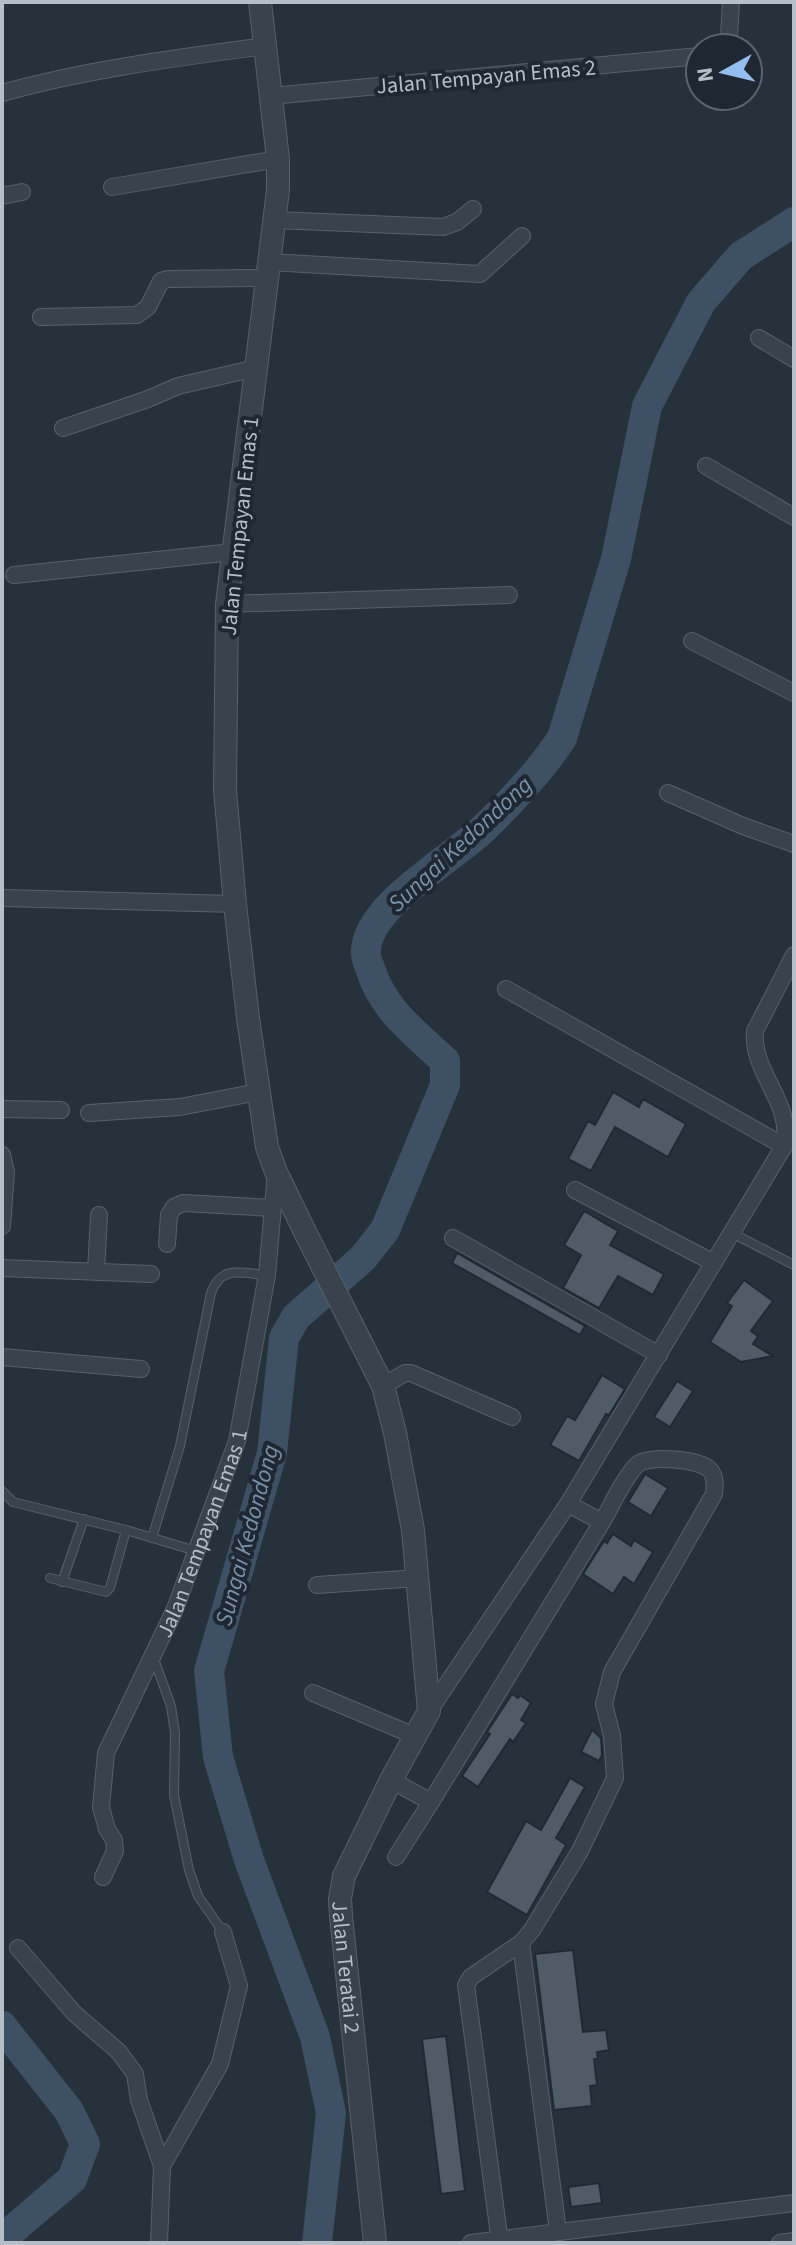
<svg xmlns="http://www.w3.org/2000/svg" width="796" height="2245" font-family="'Source Sans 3',sans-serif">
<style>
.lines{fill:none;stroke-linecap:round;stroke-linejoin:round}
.river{stroke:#3d5064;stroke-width:30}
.building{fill:#4f5c67;stroke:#212a34;stroke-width:2}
.service-casing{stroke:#58616b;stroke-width:10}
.minor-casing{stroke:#58616b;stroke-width:18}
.tertiary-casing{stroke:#58616b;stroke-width:24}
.service{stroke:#3a434d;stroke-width:8}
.minor{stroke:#3a434d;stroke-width:16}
.tertiary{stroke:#3a434d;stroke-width:22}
.labels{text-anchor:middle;stroke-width:8;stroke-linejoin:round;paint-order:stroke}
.street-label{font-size:22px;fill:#b6bec8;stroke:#1f2832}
.water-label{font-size:24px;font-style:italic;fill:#7891a9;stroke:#1f2832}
</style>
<rect width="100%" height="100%" fill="#26313c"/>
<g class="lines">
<path class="river" d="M2,2026L69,2111L85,2144L72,2179L2,2239
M317,2243L331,2113L315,2037L249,1860L218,1757L209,1671L272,1453L284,1338L296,1317L363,1258L385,1230L445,1085V1061C414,1032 383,1010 370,968C368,963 365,956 366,950C368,906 451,859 482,830C511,802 540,772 562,738L616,559L647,406L701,302L741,256L794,222"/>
</g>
<path class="building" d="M613,1092L639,1107L643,1099L686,1124L668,1157L615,1127L591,1171L568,1159L588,1121L595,1125Z
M584,1211L618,1231L610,1245L664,1274L653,1295L618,1276L599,1308L563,1288L581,1255L564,1245Z
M457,1253L585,1326L580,1335L452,1263Z
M744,1280L773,1301L751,1331L758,1336L753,1344L773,1356L741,1362L710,1342L732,1306L727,1303Z
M602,1375L625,1389L609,1415L606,1414L579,1461L550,1445L567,1416L575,1420Z
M677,1381L693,1391L670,1427L654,1417Z
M645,1474L668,1488L651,1516L628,1502Z
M613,1534L631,1546L634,1540L653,1552L634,1584L624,1577L613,1594L583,1574L604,1541L607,1543Z
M512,1694L518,1698L520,1695L531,1703L521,1720L526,1723L513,1742L510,1739L478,1787L462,1776L490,1734L487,1732Z
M592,1730L601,1738L602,1755L599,1761L581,1752Z
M570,1778L585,1787L556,1838L566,1845L527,1915L487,1892L526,1821L541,1830Z
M573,1950L583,2032L606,2030L609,2050L597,2052L598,2059H594L597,2085L590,2086L592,2106L554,2110L535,1954Z
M446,2036L465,2191L441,2194L422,2039Z
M599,2183L602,2203L571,2207L568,2187Z"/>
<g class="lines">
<g class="service-casing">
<path id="service" d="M732,1233L794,1265
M2,1491L13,1502L126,1530L196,1551
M152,1538L180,1446L211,1293C221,1265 241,1273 266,1275
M50,1578L106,1592L110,1588L126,1530
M62,1582L84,1519
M154,1659L171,1706L175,1733L174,1795L189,1870L198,1896L223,1932"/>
</g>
<g class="minor-casing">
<g id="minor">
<path d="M722,48L729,36L731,2"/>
<path d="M2,93C88,69 176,58 265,46"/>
<path d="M271,96L700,56"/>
<path d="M112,187L278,159"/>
<path d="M2,196L22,192"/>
<path d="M275,220L443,227L457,222L473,209"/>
<path d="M269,262L480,274L522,236"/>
<path d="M41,317L137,315L148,307L161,281L168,279L268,278"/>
<path d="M759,338L794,359"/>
<path d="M63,428L148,399L178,386L256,368"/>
<path d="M706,466L794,517"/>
<path d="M14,575L233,552"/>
<path d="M227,604L509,595"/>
<path d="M692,641L794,693"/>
<path d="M668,793L743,826L794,844"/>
<path d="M2,898L235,904"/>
<path d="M506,989L784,1146"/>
<path d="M2,1109L61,1110"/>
<path d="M89,1113L180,1107L258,1092"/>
<path d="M2,1155L6,1172L2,1226"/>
<path d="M575,1190L714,1263"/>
<path d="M453,1238L659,1355"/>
<path d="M167,1244L169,1215L174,1207L183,1203L272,1208"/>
<path d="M2,1268L151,1274"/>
<path d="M96,1271L99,1215"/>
<path d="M2,1357L141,1369"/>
<path d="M383,1386L405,1373H411L512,1417"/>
<path d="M317,1585L418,1578"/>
<path d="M313,1693L415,1736"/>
<path d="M429,1711L568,1504L784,1146C794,1103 751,1073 755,1031L794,955"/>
<path d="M391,1780L431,1802L602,1522"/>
<path d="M396,1857L431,1802"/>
<path id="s1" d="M103,1877L115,1851L114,1840L107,1829L101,1807L106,1753L175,1609L237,1441L267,1275L276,1172"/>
<path d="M521,1943L558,2232"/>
<path d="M18,1948L74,2013L119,2052L135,2074L139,2100L162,2166"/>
<path d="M159,2243L162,2166L220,2064L239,1986L223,1932"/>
<path d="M471,2243L794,2203"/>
<path d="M500,2243L466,1985L471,1977L521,1943L532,1930L580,1851L615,1778L612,1736L604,1704L612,1672L714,1494C715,1486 716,1477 710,1470C700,1459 650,1455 638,1464C625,1475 611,1507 602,1522L568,1504"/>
<path d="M780,2243L794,2241"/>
</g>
</g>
<g class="tertiary-casing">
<g id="tertiary">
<path id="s2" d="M260,2L278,159V190L227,604L225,790L235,904L248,1018L267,1147L276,1172L304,1230L383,1386L395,1433L413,1530L429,1711L391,1780L344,1876L340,1899L341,1916L375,2243"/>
</g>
</g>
<use href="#service" class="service"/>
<use href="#minor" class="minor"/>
<use href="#tertiary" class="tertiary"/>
</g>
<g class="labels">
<g class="street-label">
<text transform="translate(486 76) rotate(-5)" y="8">Jalan Tempayan Emas 2</text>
<text transform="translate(239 526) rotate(-84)" y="8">Jalan Tempayan Emas 1</text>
<text dy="8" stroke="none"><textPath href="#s1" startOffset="370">Jalan Tempayan Emas 1</textPath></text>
<text dy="8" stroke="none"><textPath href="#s2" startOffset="2024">Jalan Teratai 2</textPath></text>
</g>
<g class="water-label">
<text transform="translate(460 844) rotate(-43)" y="8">Sungai Kedondong</text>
<text transform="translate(247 1535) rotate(-75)" y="8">Sungai Kedondong</text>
</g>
</g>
<rect width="796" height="2245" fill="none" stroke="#b6bec8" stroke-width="8"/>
<g transform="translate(724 72) rotate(262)"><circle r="38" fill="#1f2832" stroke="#5b646e" stroke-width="2"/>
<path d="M0-6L14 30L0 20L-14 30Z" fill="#92bef0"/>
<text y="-12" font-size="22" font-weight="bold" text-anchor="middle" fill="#b6bec8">N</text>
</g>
</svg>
